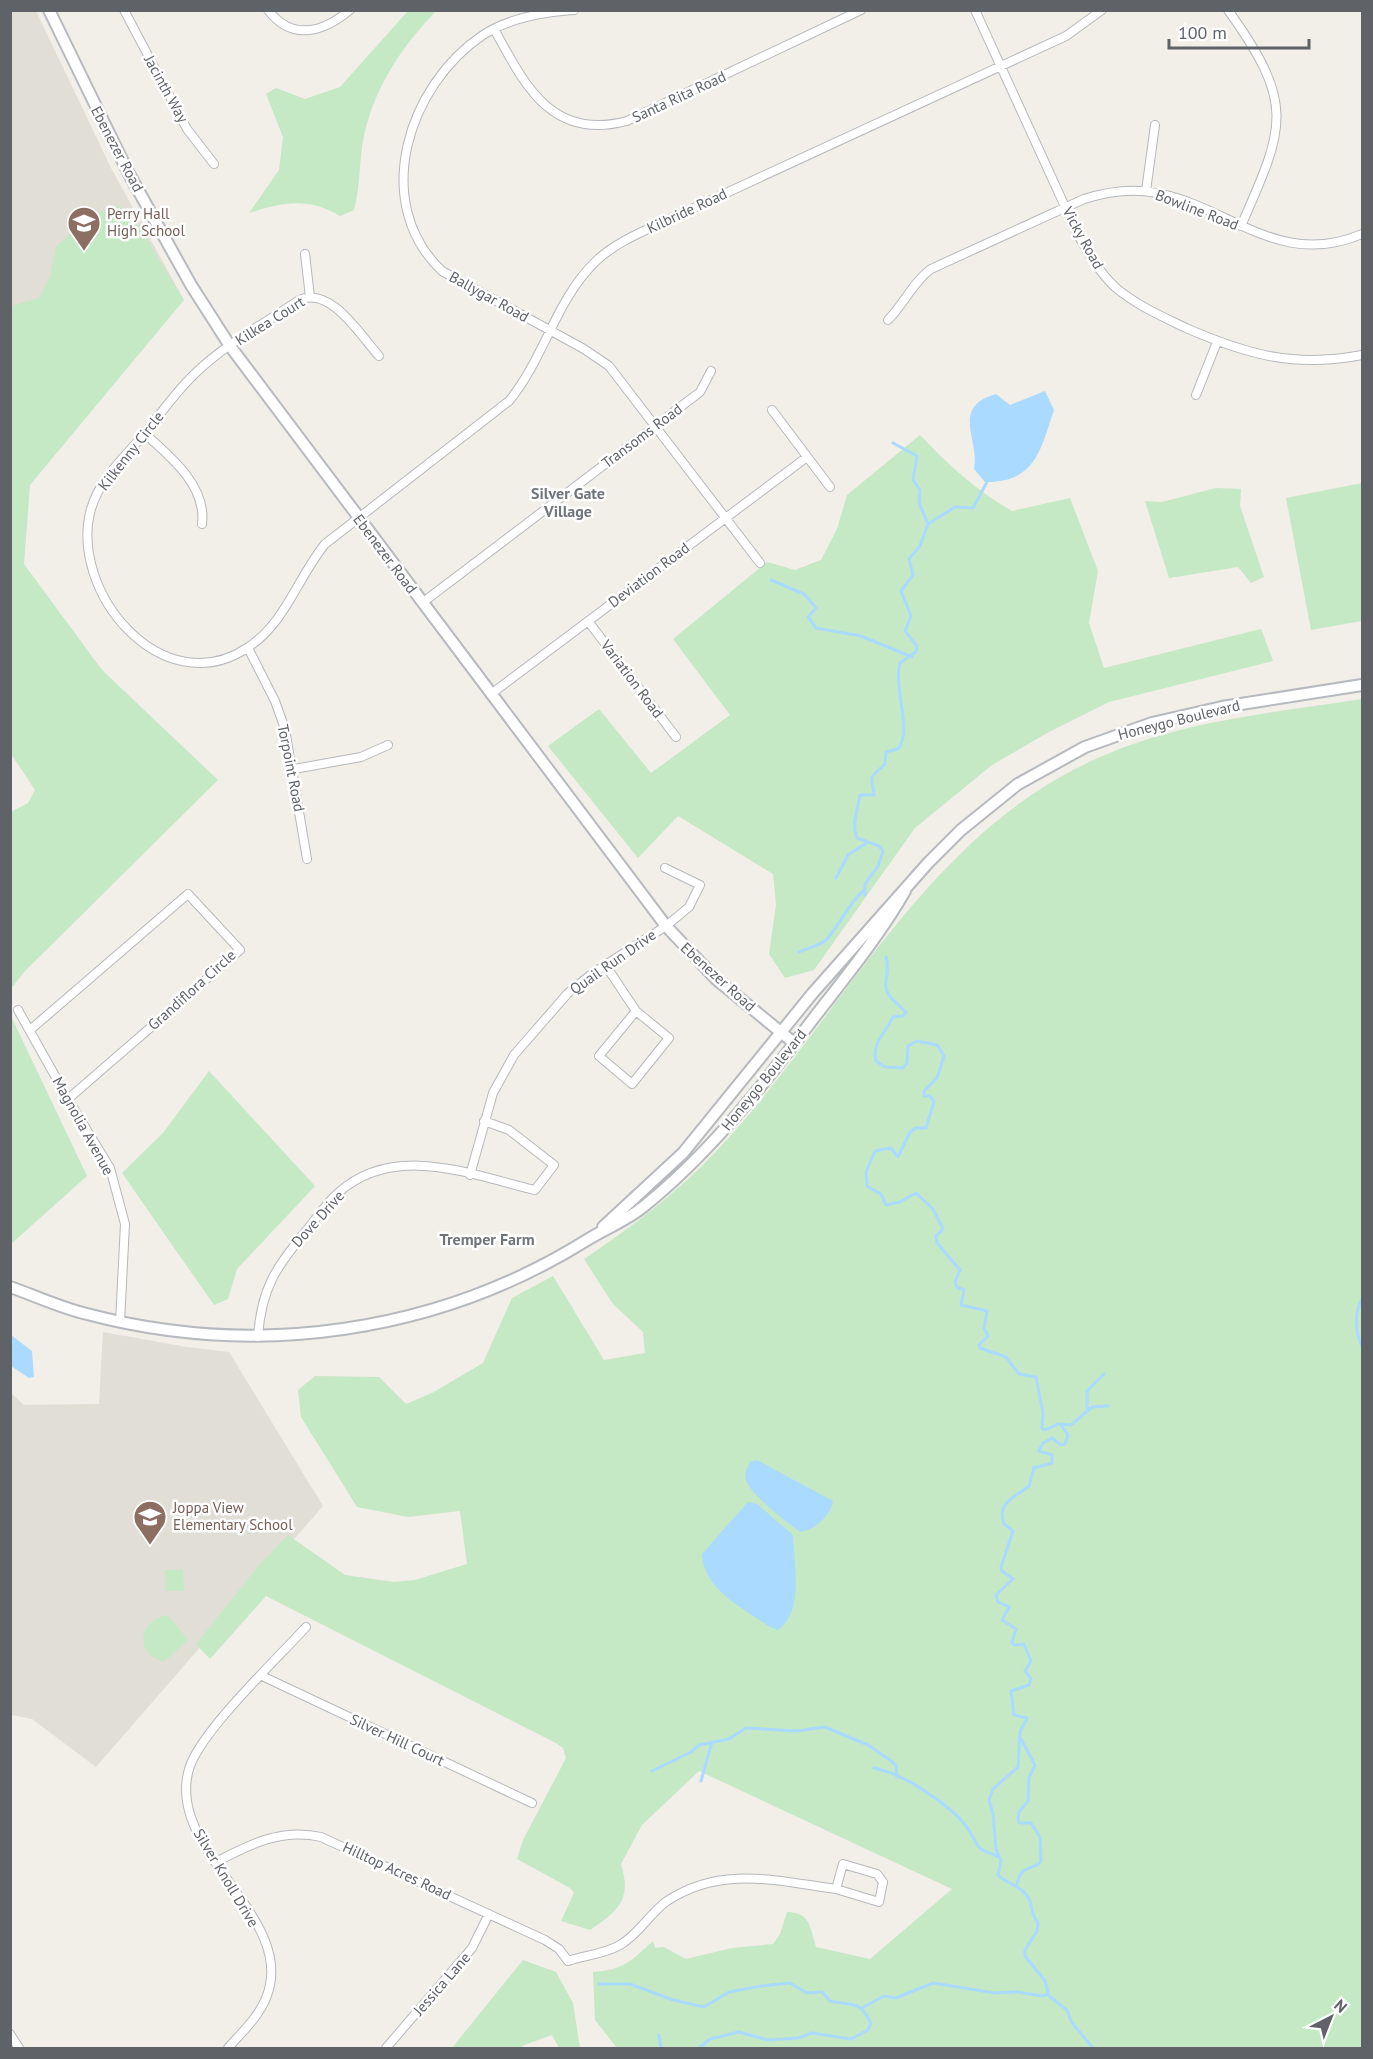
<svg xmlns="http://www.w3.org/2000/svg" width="1373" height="2059" font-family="'PT Sans',sans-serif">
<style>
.education{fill:#e1ded6}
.green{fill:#c5e8c5}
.water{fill:#aadaff}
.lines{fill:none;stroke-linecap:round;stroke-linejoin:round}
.stream{stroke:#aadaff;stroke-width:3}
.street-casing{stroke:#b5b8bc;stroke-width:10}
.secondary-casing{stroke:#b6babf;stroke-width:14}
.street{stroke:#fff;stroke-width:8}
.secondary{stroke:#fff;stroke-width:10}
.labels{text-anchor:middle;stroke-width:5;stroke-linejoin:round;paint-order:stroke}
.street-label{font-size:15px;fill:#5f6368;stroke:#fff}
.education-label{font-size:15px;fill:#785e54;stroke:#fff;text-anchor:start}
.neighbourhood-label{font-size:16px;font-weight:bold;fill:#70757a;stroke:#fff}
</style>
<rect width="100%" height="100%" fill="#f1efe8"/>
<path class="education" d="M10,11H36L111,168L184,300L10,457Z
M103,1332L187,1347L229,1352L323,1506L96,1767L32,1719L11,1715L10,1392L24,1405L99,1404Z"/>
<path class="green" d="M408,11H436C397,52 367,98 361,156C359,176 359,190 354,210L340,216C309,197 283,202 249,213L279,170L283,137L266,94L276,88L305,99L340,87Z
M119,206L133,217L184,300L30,485L24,564L102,670L218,780L24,972L11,989V812L28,803L35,790L11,754V306L39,298L50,277L56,246L93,215Z
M920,435C947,464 977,491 1012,511L1070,498L1098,571L1089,623L1104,668L1261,629L1273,661L1109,702L1049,732L992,765L915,828L814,970L785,978L769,954L776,905L773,874L678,816L638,858L548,746L599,709L651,773L730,715L673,639L767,562L795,570L821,560L837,529L847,495Z
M1362,483V621L1311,630L1286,498Z
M1216,488L1241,489L1240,506L1264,577L1251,583L1238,567L1169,578L1145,501L1162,502Z
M1362,699V2048H617L595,2020L593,1972C624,1970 631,1961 653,1941L655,1948L664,1947L686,1959L732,1948L773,1944L780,1934L787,1912C810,1912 810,1927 816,1947L870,1959L952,1889L699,1771L642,1825L621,1864C632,1900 618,1911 590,1930L561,1921L574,1893L570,1888L517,1859L523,1840L566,1758L563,1748L556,1743L266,1596L210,1659L196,1644L260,1564L288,1535L345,1575L394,1582L415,1580L467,1564L460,1511L408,1517L357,1507L301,1417L298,1390L315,1376L379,1377L406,1404L432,1393L483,1363L512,1298L553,1276L604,1360L645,1353L643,1332L613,1304L584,1259C626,1231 666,1201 702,1166C828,1040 913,851 1077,768C1166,722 1265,714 1362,699Z
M10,1014L87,1176L11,1244H10Z
M209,1071L315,1186L237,1269L228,1299L214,1305L122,1173L163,1133Z
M183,1569L184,1591H166L165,1570Z
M168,1615L188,1640L164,1662C133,1654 139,1619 168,1615Z
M523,1960L556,1972L573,2003L580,2048H559L552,2035L524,2045L521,2048H452Z"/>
<path class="water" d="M1045,391L1054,410C1040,452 1035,482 985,482L974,469C980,440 950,407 996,394L1010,405Z
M11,1335L32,1351L34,1377L29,1378L11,1366Z
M757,1460L833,1501C831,1515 815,1530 801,1532C789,1525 749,1493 746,1480C744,1473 747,1468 750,1462Z
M748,1502L757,1504L793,1535C794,1564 804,1612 778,1630L768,1626C742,1607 704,1590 702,1554Z"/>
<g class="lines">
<path class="stream" d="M893,443L917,456L913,480L920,490L919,503L928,524
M771,580L804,594L816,608L808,617L816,628L861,636L912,657
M836,878L848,855L865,844
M865,895V884L878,866L883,851L879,846L857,838C851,824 858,809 860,795H874C871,773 868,780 885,764L886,752L898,749C913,731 893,689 900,663L916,652L917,646L905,631L911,616L901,591L913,575L909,559L920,546L928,524L955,507L973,508L988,480
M799,952C807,948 819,946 826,940C837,929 854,895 864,891
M886,957C889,967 887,972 886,981C883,995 898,1004 906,1012L903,1016L893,1017C887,1031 871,1043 876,1061L885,1067L903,1068L907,1063L908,1046L917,1041L937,1045L944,1056L937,1078L924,1091V1096H930L934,1102L926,1128H916L910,1132L898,1157L891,1148L875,1151L866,1172L867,1186L881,1194L886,1205L900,1202L916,1193L933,1209L943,1229L936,1236L937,1243L960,1270L955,1282L957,1287L964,1290L961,1305L987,1311L984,1328L988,1336L979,1345L980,1348L1006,1357L1019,1374L1036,1377L1043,1413L1042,1428L1045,1430L1058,1424L1071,1425L1092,1407L1108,1406
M1362,1299C1354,1313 1355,1332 1362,1346
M1087,1410V1391L1104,1374
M1061,1425L1068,1435L1065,1444L1061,1445L1052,1438L1043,1443L1039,1451L1052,1455V1463L1034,1468L1029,1486C1016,1497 996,1502 1004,1524L1013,1531L1001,1567L1002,1571L1013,1579L996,1595L998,1602L1009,1607L1002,1620L1016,1629L1012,1642L1014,1645L1024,1644L1031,1661L1025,1671L1031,1679L1029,1685L1011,1691L1014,1715L1027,1718L1020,1732L1018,1767L993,1789L989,1800L993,1814L996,1849L1001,1861L998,1875C1008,1885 1024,1886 1030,1901C1033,1910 1031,1914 1038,1923L1037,1931L1025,1950V1956L1045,1981L1049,1996L1067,2010L1072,2023L1093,2048
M874,1768C902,1774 932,1794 954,1813C965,1822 971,1834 978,1846C982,1852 993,1853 999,1857
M652,1771L691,1752L699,1745L729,1739L746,1728L796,1731L825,1727L868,1745L890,1760L896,1765L897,1777
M701,1781L712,1742
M1017,1884C1020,1869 1027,1869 1039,1864L1041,1861L1040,1837L1031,1823H1020L1018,1820L1019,1812L1028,1801L1029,1778L1035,1765L1021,1739
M599,1984H630L673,2000L704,2007L729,1992L761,1986L790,1983L807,1993L822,1992L830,2001C852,2006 859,1999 871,2023L868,2030L851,2039L812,2033L798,2038L768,2040L739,2032L710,2039L699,2048
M862,2008L884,1996L896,1998L933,1983L995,1993L1017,1992L1042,1996L1048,1994
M659,2035L661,2048"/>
<g class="street-casing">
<path id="street" d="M124,10L187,129L214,164
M268,10C292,41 322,33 350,10
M574,10C543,12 509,18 483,35C408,85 370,203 442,271L584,349L609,366L760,563
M975,10L1078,235C1089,254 1099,272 1115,287C1136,305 1161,316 1186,328C1248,355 1295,368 1362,355
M1228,10C1296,105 1285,126 1241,226
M494,29C525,85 551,141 627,121L861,10
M1146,191L1155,125
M305,254L310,297
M888,320C904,304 913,282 931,269L1084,199C1109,191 1132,188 1157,193C1232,208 1280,269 1362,234
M379,356C360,335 331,286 299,300C267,322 231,341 202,367C178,388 160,415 140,439C121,460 99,481 91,509C68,591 162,704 247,648C285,624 298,577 325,544L509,401C544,359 556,299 596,261C614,244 637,234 659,224L1066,36L1102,10
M1196,395L1217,342
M772,410L830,487
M144,433C170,456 207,486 202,524
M422,603L700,392L711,371
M588,621L676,737
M248,648L275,701L285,729L307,859
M491,694L807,457
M294,769L361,757L388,745
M606,966L636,1011L669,1038L632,1084L599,1056L636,1011
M18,1010L68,1099L110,1168L125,1224L120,1322
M30,1030L188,894L240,950L68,1099
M470,1175L493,1093L514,1055L568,993L593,973L666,926L689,907L700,885L665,868
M258,1337C261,1289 276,1267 306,1231C316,1219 326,1203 338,1193C395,1142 471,1175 535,1190L554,1165L509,1130L484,1121
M262,1676L532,1803
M216,1862C250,1844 282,1828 321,1837L545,1940L559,1949L568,1961C585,1955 605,1954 620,1945C639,1934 650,1913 667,1901C721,1865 777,1881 836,1889
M843,1864L877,1874L883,1882L879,1902L836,1889Z
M10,2034L19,2048
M228,2048C241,2033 258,2018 266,1998C300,1917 161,1850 190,1766C204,1728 277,1659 306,1627
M386,2048L472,1948L489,1914"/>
</g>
<g class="secondary-casing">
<path id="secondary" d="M49,10L128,172L191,285L230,346L666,926L716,979L794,1043
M603,1227L683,1153L812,994L928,863L961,830L1018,784L1085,747L1152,723L1222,707L1362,685
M10,1287C36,1296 61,1308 87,1314C257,1359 438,1333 587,1240C606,1228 626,1221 643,1207C708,1155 760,1089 810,1023C843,980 878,938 905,891"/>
</g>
<use href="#street" class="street"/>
<use href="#secondary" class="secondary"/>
</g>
<defs>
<g id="school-pin" transform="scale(1.725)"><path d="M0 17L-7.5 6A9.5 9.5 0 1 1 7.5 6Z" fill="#8d6e63" stroke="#fff"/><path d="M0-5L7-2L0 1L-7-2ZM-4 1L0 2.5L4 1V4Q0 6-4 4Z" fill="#fff"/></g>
</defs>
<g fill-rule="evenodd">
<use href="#school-pin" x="84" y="223"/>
<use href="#school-pin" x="150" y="1517"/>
</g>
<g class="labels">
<g class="street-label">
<text transform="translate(166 89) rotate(61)" y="5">Jacinth Way</text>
<text transform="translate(679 97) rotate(-25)" y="5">Santa Rita Road</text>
<text transform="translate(117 149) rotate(62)" y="5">Ebenezer Road</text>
<text transform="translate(1197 210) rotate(21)" y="5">Bowline Road</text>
<text transform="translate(687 211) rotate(-25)" y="5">Kilbride Road</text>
<text transform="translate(1083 238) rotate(61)" y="5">Vicky Road</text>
<text transform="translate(489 297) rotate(29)" y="5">Ballygar Road</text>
<text transform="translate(270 321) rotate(-32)" y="5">Kilkea Court</text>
<text transform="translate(642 436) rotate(-37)" y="5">Transoms Road</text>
<text transform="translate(131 451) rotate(-52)" y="5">Kilkenny Circle</text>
<text transform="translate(385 554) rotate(53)" y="5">Ebenezer Road</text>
<text transform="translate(649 575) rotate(-37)" y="5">Deviation Road</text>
<text transform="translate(632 679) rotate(53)" y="5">Variation Road</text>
<text transform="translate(1179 720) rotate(-14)" y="5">Honeygo Boulevard</text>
<text transform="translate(291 768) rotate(79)" y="5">Torpoint Road</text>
<text transform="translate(613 962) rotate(-35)" y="5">Quail Run Drive</text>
<text transform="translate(718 977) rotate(42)" y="5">Ebenezer Road</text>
<text transform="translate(192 990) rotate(-42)" y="5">Grandiflora Circle</text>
<text transform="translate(764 1080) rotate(-51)" y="5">Honeygo Boulevard</text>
<text transform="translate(83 1126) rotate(61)" y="5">Magnolia Avenue</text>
<text transform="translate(318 1219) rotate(-48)" y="5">Dove Drive</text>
<text transform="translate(397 1740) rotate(25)" y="5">Silver Hill Court</text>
<text transform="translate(397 1871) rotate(25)" y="5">Hilltop Acres Road</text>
<text transform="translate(226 1878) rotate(59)" y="5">Silver Knoll Drive</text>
<text transform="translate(442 1984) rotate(-49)" y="5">Jessica Lane</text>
</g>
<g class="education-label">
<text x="107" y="219">Perry Hall<tspan x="107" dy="17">High School</tspan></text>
<text x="173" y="1513">Joppa View<tspan x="173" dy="17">Elementary School</tspan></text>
</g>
<g class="neighbourhood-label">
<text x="568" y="499">Silver Gate<tspan x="568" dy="18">Village</tspan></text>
<text x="487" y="1245">Tremper Farm</text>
</g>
</g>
<rect width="1373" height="2059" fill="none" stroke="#5f6368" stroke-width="24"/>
<g transform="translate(1331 2017) rotate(42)" stroke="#ffffff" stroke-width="4.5" paint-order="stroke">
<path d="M0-4.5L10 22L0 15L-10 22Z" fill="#5f6368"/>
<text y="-9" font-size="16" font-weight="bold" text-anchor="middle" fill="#5f6368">N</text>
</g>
<path d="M1169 39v9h140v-9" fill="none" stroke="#5f6368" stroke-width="3"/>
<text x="1178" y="39" font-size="18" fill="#5f6368" stroke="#ffffff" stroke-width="4.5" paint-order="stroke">100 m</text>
</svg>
